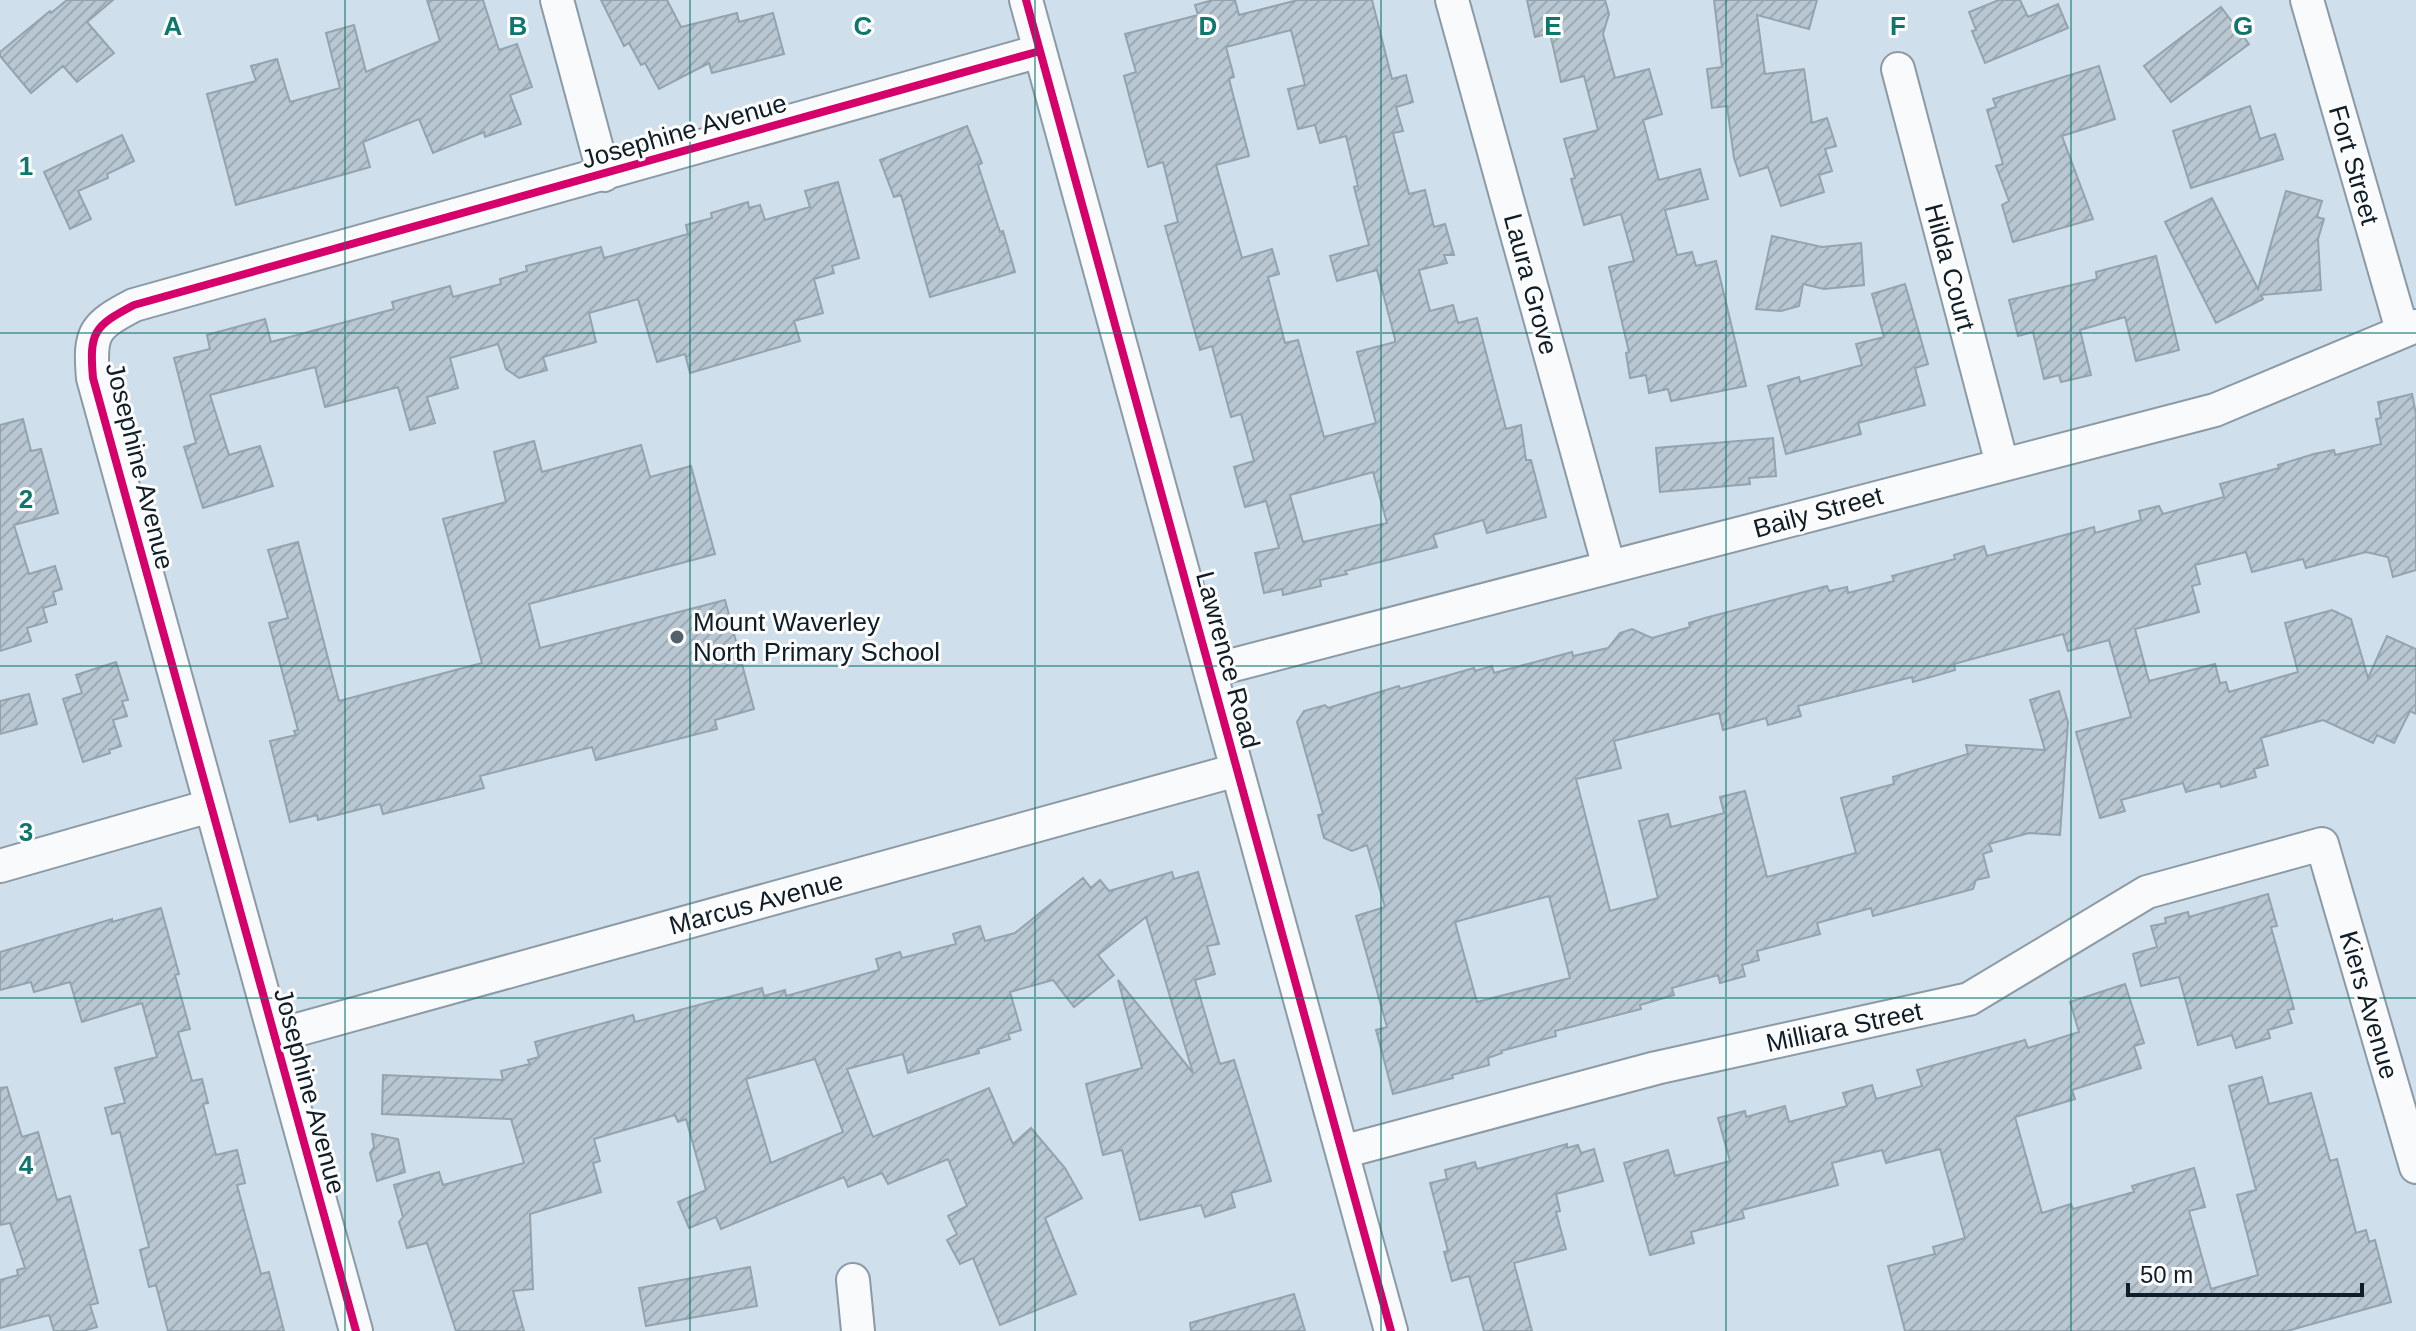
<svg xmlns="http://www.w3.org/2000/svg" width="2416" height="1331" font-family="Helvetica,sans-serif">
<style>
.building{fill:url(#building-hatch);stroke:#94a3ae;stroke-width:2;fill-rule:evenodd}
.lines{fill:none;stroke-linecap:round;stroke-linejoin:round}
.street-casing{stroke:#8b9aa4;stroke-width:36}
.street{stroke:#f8fafc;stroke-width:32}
.cycleway-casing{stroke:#fdfdfd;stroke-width:13}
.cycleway{stroke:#d6006c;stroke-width:8}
.grid{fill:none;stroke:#0f766e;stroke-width:2;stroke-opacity:0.55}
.poi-dot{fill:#52616d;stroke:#fdfdfd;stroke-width:3}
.labels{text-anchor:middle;stroke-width:6;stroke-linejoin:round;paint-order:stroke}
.street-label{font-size:26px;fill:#0e1d28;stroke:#fdfdfd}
.poi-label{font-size:26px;fill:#0e1d28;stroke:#fdfdfd;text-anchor:start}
.grid-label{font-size:26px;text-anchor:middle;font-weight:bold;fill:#0f766e;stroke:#fdfdfd;stroke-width:6;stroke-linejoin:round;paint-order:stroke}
</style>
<defs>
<pattern id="building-hatch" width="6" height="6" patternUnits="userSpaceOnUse" patternTransform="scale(2)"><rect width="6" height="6" fill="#b8c7d2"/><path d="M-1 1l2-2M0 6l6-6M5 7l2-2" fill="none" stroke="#9daab4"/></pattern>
</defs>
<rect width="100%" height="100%" fill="#cfe0ec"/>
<path class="building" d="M67,0H113L87,22L114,53L77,82L63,66L31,93L0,56V52L50,11L51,13Z
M427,0H483L499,50L517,44L532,87L510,95L521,124L485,137L484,132L433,153L419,119L363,142L370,167L236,205L207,94L256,81L251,66L277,59L290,102L340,88L326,33L354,25L366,72L440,41Z
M601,0H667L681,27L737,13L739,22L773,13L784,54L712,73L709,63L659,89L645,63L641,65L629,43L624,46Z
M1213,0H1235L1239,15L1298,0H1372L1392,79L1406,75L1413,102L1396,107L1403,131L1393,133L1409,194L1425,190L1434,227L1445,224L1454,255H1444L1447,263L1419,270L1430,311L1453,305L1458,323L1477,318L1506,429L1521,425L1526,460H1531L1546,517L1487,533L1483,520L1433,535L1437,547L1345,571L1347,574L1320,580L1321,586L1283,595L1282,589L1264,593L1255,553L1279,548L1266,501L1245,507L1234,467L1254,461L1241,414L1231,417L1212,346L1200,350L1165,226L1178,222L1163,162L1148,167L1124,76L1136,72L1125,34L1198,15L1195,5ZM1291,30L1305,85L1288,89L1298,129L1315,125L1320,143L1346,136L1358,186L1354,187L1369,245L1330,256L1337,281L1377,270L1395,339V342L1357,352L1376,423L1324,437L1298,340L1285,343L1268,277L1279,274L1272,249L1242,258L1216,165L1249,156L1229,79L1234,77L1226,47ZM1373,472L1387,523L1303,542L1290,495Z
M1527,0H1605L1609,14L1603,34L1615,78L1649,69L1662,114L1643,120L1659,180L1700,169L1708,199L1665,210L1677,255L1692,252L1696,266L1716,261L1746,386L1671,401L1668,389L1649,393L1646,375L1630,378L1626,353L1629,352L1609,267L1634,261L1621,214L1584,225L1571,179L1575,178L1564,139L1598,130L1584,76L1561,82L1550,33L1535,37Z
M1714,0H1817L1809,29L1757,15L1765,74L1804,69L1812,123L1827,118L1836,146L1825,149L1832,171L1819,175L1824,192L1781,206L1768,167L1740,176L1734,158L1727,106L1712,108L1707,69L1722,67Z
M1999,0H2020L2028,17L2058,4L2068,28L1985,63L1972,31L1976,30L1969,12Z
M2221,7L2249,44L2171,102L2144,66Z
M2099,66L2115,119L2062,136L2093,219L2013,242L2002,205L2009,201L1996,166L2003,164L1987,110L1996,107L1993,99Z
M2250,106L2260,139L2275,134L2283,159L2191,188L2173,131Z
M967,126L982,163L978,165L1000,232L1003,231L1015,272L930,297L901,195L894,197L880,160Z
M122,135L134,161L107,174L108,178L78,191L91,219L70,229L44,172Z
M838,182L859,258L832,266L834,273L814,279L823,313L794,321L800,341L690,373L685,354L657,362L638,299L589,313L596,342L543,357L547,370L519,378L506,369L498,344L450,358L458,388L427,397L435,423L410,430L398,387L325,407L315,367L210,395L229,455L260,446L273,486L203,508L184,447L196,443L174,358L210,349L207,335L265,319L271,342L394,309L392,302L450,286L453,297L501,284L500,279L527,271L526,266L601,247L604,258L688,234L686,225L712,218L711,213L748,202L749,208L760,205L765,220L810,207L805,191Z
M2286,191L2322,201L2317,217L2324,219L2318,239L2321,290L2261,295L2263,299L2216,323L2165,222L2212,198L2258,289Z
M1772,236L1822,247L1861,243L1864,285L1824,289L1803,284L1799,306L1781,311L1756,309Z
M2156,256L2179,350L2136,361L2125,317L2080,330L2091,375L2061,382L2059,375L2044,379L2033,332L2018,336L2009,300L2097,279L2096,272Z
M1905,284L1928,364L1915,368L1925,405L1858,423L1861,434L1786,454L1768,386L1799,377L1800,382L1862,365L1856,344L1884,337L1872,294Z
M2412,394L2416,414V570L2393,577L2388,557L2366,552L2306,568L2303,559L2252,572L2246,552L2195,565L2200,584L2192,586L2199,612L2135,629L2149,681L2215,664L2220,683L2226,682L2229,692L2298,672L2285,623L2332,610L2351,619L2368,678L2387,636L2416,649V714L2410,711L2394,743L2377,735L2373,743L2323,720L2261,738L2268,765L2254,769L2256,777L2221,787L2220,783L2186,792L2183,783L2121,800L2125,811L2100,818L2076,732L2131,717L2109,640L2068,651L2063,634L1954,664L1955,670L1913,682L1912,677L1798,706L1801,716L1768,725L1766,718L1723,730L1719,713L1614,741L1621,768L1576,779L1610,911L1658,898L1639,821L1668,814L1671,827L1724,813L1720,797L1745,791L1767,877L1856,853L1841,798L1894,784L1893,777L1968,754L1966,745L2045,750L2030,700L2059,691L2068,722L2060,835L2029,833L1989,844L1992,851L1983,854L1989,877L1976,880L1973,889L1873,916L1871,908L1817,923L1820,934L1757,951L1759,960L1742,965L1745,976L1720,983L1718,975L1672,988L1674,995L1640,1005L1641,1009L1555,1031L1556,1036L1501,1051L1502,1053L1488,1058L1489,1065L1452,1075L1453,1078L1393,1094L1376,1030L1387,1027L1356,916L1385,907L1367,845L1352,851L1324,838L1318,815L1323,814L1297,722L1304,711L1325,705L1328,708L1399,686L1400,689L1474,668L1475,671L1492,666L1494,673L1572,652L1573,656L1608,648L1620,633L1632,629L1652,638L1690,627L1689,623L1705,618L1827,586L1829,591L1847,587L1848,593L1894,581L1892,576L1955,559L1954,555L1984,546L1987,556L2094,527L2095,533L2141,520L2139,511L2159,506L2163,514L2224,497L2220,484L2279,468L2278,465L2314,454L2334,450L2335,455L2381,444L2376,419L2381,418L2378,402ZM1549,896L1570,978L1477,1002L1455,922Z
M23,419L31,451L41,449L58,513L14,525L29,574L55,566L62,589L53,592L56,604L43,608L47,622L27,628L31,641L0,651V425Z
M1773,438L1776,476L1749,478L1750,484L1660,492L1656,448Z
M534,441L542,472L641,445L650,477L691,466L715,554L529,604L540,648L725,600L754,709L715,720L717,729L596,760L592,747L480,776L484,788L383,814L380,804L318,820L317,815L290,822L270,741L296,735L294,731L298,730L269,623L288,618L268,550L298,542L339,701L482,663L443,519L506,502L494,452Z
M116,662L128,700L122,701L127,716L113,720L121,746L109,750L110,753L83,762L63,699L82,693L76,675Z
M29,694L37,724L0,734V701Z
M1172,872L1174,879L1198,872L1219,944L1207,946L1215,974L1195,980L1220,1064L1234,1060L1271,1181L1231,1193L1235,1207L1205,1217L1201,1205L1140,1220L1122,1150L1103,1155L1086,1084L1142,1068L1118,980L1193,1073L1146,917L1098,955L1114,975L1074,1007L1053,980L1010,992L1021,1030L1008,1034L1010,1039L978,1049L979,1053L908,1073L903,1054L847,1069L873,1137L989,1088L1013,1144L1031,1128L1065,1168L1082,1198L1045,1218L1076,1294L1000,1325L973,1258L960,1264L947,1240L957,1234L948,1216L967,1206L948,1159L888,1184L882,1173L848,1187L844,1177L721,1229L716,1217L689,1228L678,1202L706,1190L686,1119L678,1122L675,1115L594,1139L600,1161L593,1163L601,1192L530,1214L533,1289L513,1291L524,1331H456L427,1243L407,1248L399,1222L403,1217L394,1185L439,1172L443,1185L524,1163L511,1119L382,1114L383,1075L503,1080L501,1071L530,1064L528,1060L539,1057L535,1042L633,1015L635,1022L762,988L764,996L785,990L786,996L879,970L876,959L900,952L902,958L956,944L953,934L980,926L985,941L1015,933L1083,878L1091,888L1100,880L1109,891ZM815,1059L843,1132L771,1163L746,1079Z
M2268,894L2277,926L2271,927L2294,1009L2288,1010L2292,1023L2268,1030L2270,1038L2236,1048L2232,1035L2198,1045L2179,977L2141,986L2133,954L2157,947L2151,926L2166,923L2165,918L2188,912L2189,917Z
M161,908L179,974L175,975L190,1029L178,1032L192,1081L202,1079L208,1103L203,1104L216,1155L237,1150L245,1183L237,1185L261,1274L269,1272L284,1331H168L156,1285L149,1287L140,1250L149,1247L120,1132L112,1134L105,1108L125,1103L115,1068L157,1057L142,1003L82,1022L70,982L34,992L31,982L0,990V952L112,919V922Z
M2125,984L2144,1043L2134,1046L2141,1068L2072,1090L2075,1099L2015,1117L2042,1213L2071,1204L2073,1209L2134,1192L2132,1186L2194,1168L2205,1207L2189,1211L2211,1289L2258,1275L2237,1195L2256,1190L2229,1086L2262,1077L2269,1104L2311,1093L2330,1161L2337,1159L2356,1233L2366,1230L2369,1242L2375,1240L2391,1302L2287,1331H1905L1888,1266L1935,1254L1933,1247L1965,1238L1940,1149L1886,1163L1882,1150L1832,1163L1838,1185L1742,1210L1744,1218L1691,1232L1694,1243L1650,1255L1624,1163L1668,1150L1675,1176L1730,1161L1718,1118L1745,1111L1746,1117L1785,1106L1789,1122L1847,1106L1843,1093L1872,1085L1876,1099L1922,1086L1917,1070L2025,1040L2028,1048L2079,1032L2070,1002Z
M7,1087L22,1137L38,1132L57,1200L70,1196L98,1303L90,1305L97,1327L83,1331H54L49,1315L0,1328V1280L18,1275L17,1270L25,1268L10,1223L0,1225V1088Z
M372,1134L398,1139L405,1172L377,1181L370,1153L374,1147Z
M1567,1144V1148L1578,1145L1581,1153L1594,1149L1603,1181L1556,1194L1560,1211L1556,1212L1566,1249L1514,1263L1532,1331H1484L1469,1276L1452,1281L1444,1252L1448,1251L1430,1183L1447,1179L1445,1170L1475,1162L1477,1169Z
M750,1267L757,1306L646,1326L639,1288Z
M1294,1294L1305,1331H1191L1190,1323Z"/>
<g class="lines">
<g class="street-casing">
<path id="street" d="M557,0L604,175
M1026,0L1391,1331
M1452,0L1609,567
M2307,0L2402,330
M1898,69L2002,464
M1210,671L2215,410L2416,326
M0,866L210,806
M275,1036L1237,770
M1342,1152L1656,1068L1969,999L2147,892L2322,844L2416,1167
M853,1280L858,1331
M356,1331L93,378C89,332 94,326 134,305L1040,51"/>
</g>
<use href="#street" class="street"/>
<g class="cycleway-casing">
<path id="cycleway" d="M1026,0L1391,1331
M356,1331L93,378C89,332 94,326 134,305L1040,51"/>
</g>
<use href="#cycleway" class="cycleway"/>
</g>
<path class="grid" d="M345,0V1331M690,0V1331M1035,0V1331M1381,0V1331M1726,0V1331M2071,0V1331M0,333H2416M0,666H2416M0,998H2416"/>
<circle class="poi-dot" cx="677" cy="637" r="8"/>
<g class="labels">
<g class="street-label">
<text transform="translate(684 131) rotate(-16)" y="9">Josephine Avenue</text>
<text transform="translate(2354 165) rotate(74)" y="9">Fort Street</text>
<text transform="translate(1950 267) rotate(75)" y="9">Hilda Court</text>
<text transform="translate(1531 284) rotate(75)" y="9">Laura Grove</text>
<text transform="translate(140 466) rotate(76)" y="9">Josephine Avenue</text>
<text transform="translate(1818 512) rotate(-15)" y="9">Baily Street</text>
<text transform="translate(1228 660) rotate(75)" y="9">Lawrence Road</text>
<text transform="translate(756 903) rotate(-15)" y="9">Marcus Avenue</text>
<text transform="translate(2369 1005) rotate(74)" y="9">Kiers Avenue</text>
<text transform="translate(1844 1027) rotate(-12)" y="9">Milliara Street</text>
<text transform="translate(310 1091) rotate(75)" y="9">Josephine Avenue</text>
</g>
<g class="poi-label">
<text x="693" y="631">Mount Waverley<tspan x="693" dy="30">North Primary School</tspan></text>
</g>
</g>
<g class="grid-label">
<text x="173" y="35">A</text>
<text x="518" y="35">B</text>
<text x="863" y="35">C</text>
<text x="1208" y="35">D</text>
<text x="1553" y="35">E</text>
<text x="1898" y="35">F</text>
<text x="2243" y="35">G</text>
<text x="26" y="175">1</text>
<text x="26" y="508">2</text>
<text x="26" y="841">3</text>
<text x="26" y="1174">4</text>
</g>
<path d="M2128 1283v12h234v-12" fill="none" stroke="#0e1d28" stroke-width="4"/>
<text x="2140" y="1283" font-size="24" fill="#0e1d28" stroke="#fdfdfd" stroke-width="6" paint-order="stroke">50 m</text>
</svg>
